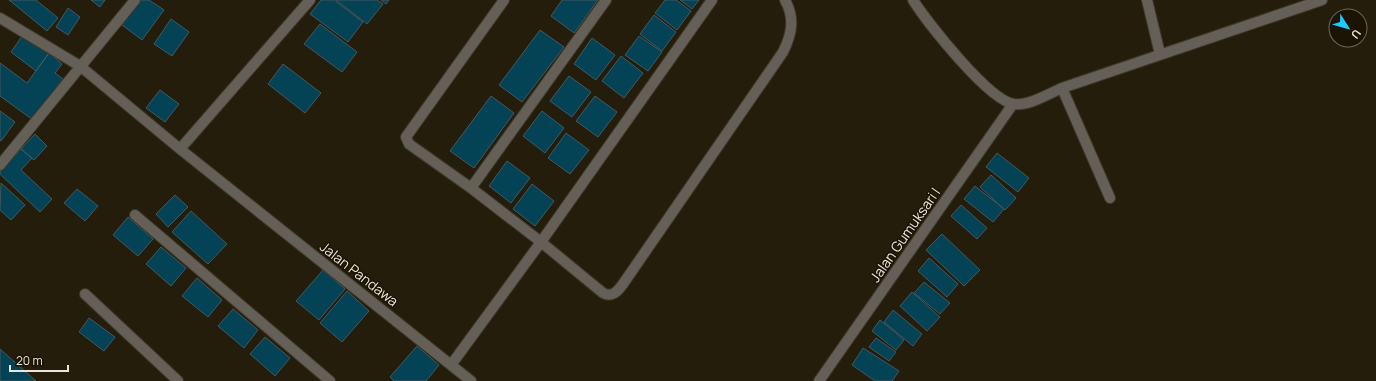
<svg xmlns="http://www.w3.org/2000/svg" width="1376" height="381" font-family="Manrope,sans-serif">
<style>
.building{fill:#044255;stroke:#435962}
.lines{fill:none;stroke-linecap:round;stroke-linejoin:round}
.street-casing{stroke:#413929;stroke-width:12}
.street{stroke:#646058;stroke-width:10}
.labels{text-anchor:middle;stroke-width:3;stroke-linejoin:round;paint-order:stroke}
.street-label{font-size:14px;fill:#ebe6dc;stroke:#1b1404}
</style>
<rect width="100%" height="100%" fill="#251d0c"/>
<path class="building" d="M9,0H36L58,18L47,31Z
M91,0H105L100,7Z
M140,0H149L164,10L142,40L122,25Z
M321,0H334L363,22L348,42L310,14Z
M336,0H377L383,4L367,24Z
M381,0H389L386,4Z
M562,0H598L574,33L551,16Z
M665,0H676L691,11L677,30L655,13Z
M680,0H699L692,9Z
M68,8L80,17L68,35L56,27Z
M654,15L676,32L662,51L640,34Z
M171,19L189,32L172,56L154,44Z
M320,24L357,52L342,72L304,44Z
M540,30L564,47L522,102L499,85Z
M23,35L49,53L36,71L11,52Z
M639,36L662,52L648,71L625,55Z
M592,38L615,55L596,80L574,64Z
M49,53L62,64L55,73L63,79L33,120L0,96V63L27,83Z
M621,56L643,73L624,98L602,81Z
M283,64L321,93L305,113L268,84Z
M569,76L591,92L572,117L550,101Z
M160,90L179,104L165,122L146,108Z
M491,96L514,113L474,168L450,151Z
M595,96L617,112L598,137L576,121Z
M0,111L15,122L1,141L0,140Z
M542,111L564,128L545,153L523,136Z
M566,133L589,150L570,174L548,158Z
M35,134L47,146L34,160L21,149Z
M21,149L32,158L21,170L52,199L40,212L0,174V172Z
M997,153L1029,178L1018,192L986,167Z
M507,161L530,178L511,203L489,186Z
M991,175L1016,198L1005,210L980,187Z
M1,183L25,205L11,220L0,210Z
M532,184L554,201L535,226L513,209Z
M975,186L1004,209L993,222L964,199Z
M77,189L98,206L85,221L64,203Z
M175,195L188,207L168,227L156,214Z
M961,205L987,228L977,239L951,216Z
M191,211L227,244L208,264L172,232Z
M128,217L153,239L138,256L113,235Z
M942,234L980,270L964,286L926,250Z
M161,247L186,268L171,286L146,264Z
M929,258L958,284L947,297L918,271Z
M323,270L345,289L319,320L296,301Z
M197,278L222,300L208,317L182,296Z
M924,282L950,303L940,314L914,293Z
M347,291L369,311L342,342L320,323Z
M912,292L940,317L927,331L900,306Z
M233,309L258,330L244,348L218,326Z
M893,310L922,334L913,346L884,322Z
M89,318L115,337L104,351L79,332Z
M880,320L904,340L896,350L872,331Z
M265,337L290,358L275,376L250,354Z
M876,338L896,352L889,361L869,347Z
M417,346L439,365L426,381H394L390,377Z
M863,348L899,371L892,381H875L852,365Z
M0,349L36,381H0Z"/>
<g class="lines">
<g class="street-casing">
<path id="street" d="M606,0L471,188L541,242L603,293C612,298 618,291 623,284L783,52C792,34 795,18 785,0
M913,0C927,22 989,101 1014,104C1029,106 1048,94 1062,88L1322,0
M1147,0L1160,54
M0,18L80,66L180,149L471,381
M1062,88L1110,198
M180,149L310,0
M0,165L135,0
M471,188L409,144L406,137L504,0
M135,215L330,381
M85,294L178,381
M451,365L541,242L712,0
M819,381L1013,104"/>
</g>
<use href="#street" class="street"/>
</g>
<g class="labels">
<g class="street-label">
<text transform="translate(905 235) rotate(-55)" y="5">Jalan Gumuksari I</text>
<text transform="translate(359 274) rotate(38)" y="5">Jalan Pandawa</text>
</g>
</g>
<g transform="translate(1348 28) rotate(127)"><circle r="19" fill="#1b1404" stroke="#6e685a"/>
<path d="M0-3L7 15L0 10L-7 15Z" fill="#1ec9fd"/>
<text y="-6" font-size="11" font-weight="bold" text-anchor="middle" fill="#ebe6dc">U</text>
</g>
<path d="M10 365v6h58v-6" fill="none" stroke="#ebe6dc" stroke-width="2"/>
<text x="16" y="365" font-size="12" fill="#ebe6dc" stroke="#1b1404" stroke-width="3" paint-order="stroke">20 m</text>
</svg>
